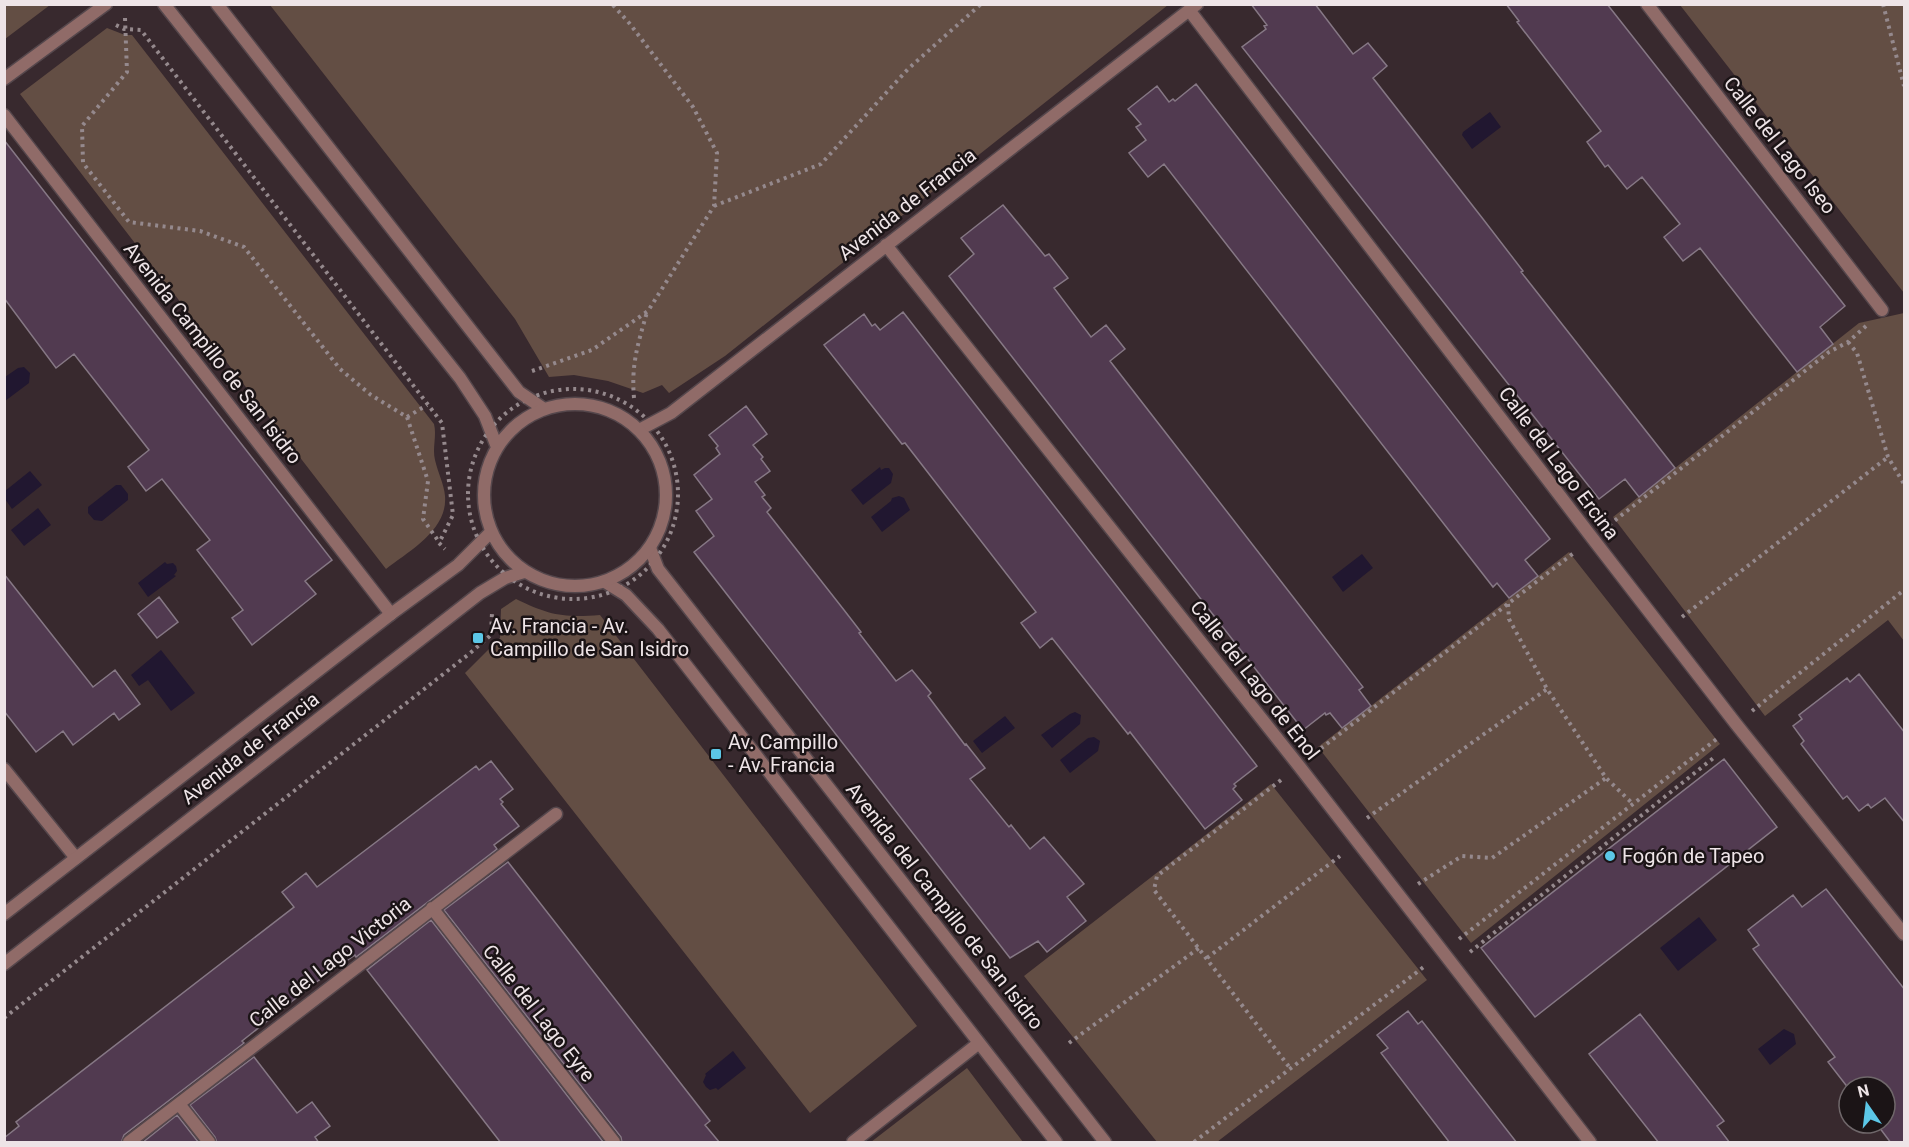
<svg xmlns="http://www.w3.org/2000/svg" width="1909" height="1147" font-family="Roboto,sans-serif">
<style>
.green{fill:#634e44}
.water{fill:#211730}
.building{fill:#513a50;stroke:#867885;stroke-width:1.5}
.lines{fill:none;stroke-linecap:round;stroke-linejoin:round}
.pedestrian-casing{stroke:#55474c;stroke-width:15}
.minor-casing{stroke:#55474c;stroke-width:15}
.tertiary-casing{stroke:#55474c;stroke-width:15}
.path{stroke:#95898d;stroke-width:4;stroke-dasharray:3 4.5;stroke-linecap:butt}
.pedestrian{stroke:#906b68;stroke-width:12}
.minor{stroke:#906b68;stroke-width:12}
.tertiary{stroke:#906b68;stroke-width:12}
.poi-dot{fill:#5cc7e7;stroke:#1b1416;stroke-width:2}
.labels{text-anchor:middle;stroke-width:5;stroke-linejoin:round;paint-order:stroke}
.street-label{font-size:20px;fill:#eee4e7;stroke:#1b1416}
.poi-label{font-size:20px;fill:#eee4e7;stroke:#1b1416;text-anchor:start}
</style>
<rect width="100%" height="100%" fill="#38292e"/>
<path class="green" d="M5,4H50V5L5,39Z
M270,5H1168L725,356L669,393L662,385L643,393L608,381L574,375L549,377L515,319Z
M1680,5H1904V293Z
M107,28L125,35H132L434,424C437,436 432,448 435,460C438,473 444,484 445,496C448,530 409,551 386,569L20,94Z
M1904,313V641L1888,620L1765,716L1613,517L1859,323Z
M1569,552L1720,744L1471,943L1318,747Z
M516,599C549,615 563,618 600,615L917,1026L810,1113L465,673L500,638L501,609Z
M1271,784L1427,980L1217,1142H1157L1024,976Z
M967,1068L1023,1142H871Z"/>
<path class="water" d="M1490,112L1501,127L1472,149L1462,135L1463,132Z
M24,367L30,373L29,383L5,401V377L18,368Z
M880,467L881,470L885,468H889L893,474L891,483L863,505L851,490Z
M30,471L42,485L12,509L5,499V491Z
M116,485H121L128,494V500L102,521L94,520L88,513V507Z
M899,496L904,498L910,510L882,532L871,517L891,501L892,498Z
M38,508L51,525L24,546L11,530Z
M1362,554L1373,568L1343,592L1332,577Z
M165,562L167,564L173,563L176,566L177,571L174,575L176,576L148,597L138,583Z
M161,650L195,693L171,711L148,680L139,686L131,675Z
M1075,712L1081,715L1080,724L1052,748L1041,735L1070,714Z
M1005,716L1015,728L982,753L973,741Z
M1094,737L1100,741L1098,751L1070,773L1060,760L1088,738Z
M1699,917L1717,940L1678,971L1660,948Z
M1784,1029L1794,1034L1796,1044L1770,1065L1758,1049Z
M733,1051L746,1068L718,1090L716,1088L710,1090L706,1087L703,1082L706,1075L705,1074Z"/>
<path class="building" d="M1251,4H1315L1353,54L1368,43L1387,66L1373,78L1483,219L1523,271L1521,272L1675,468L1639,497L1625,479L1599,499L1242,47L1266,29L1264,26L1267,25Z
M1506,4H1607L1845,306L1820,327L1833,344L1797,372L1700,248L1683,261L1664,237L1680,224L1642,177L1627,189L1608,165L1605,167L1587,142L1601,131L1517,22L1519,21Z
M1196,84L1550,539L1525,560L1538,576L1509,598L1497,583L1493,587L1164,164L1148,177L1129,153L1146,140L1136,127L1141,124L1128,109L1157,86L1169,102L1173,99L1175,101Z
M4,140L332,560L305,581L316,594L252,645L232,618L243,610L197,550L210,540L162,479L146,491L128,467L149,450L74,354L56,368L4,298Z
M1003,205L1045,256L1049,254L1068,278L1054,288L1091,337L1106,325L1125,349L1110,361L1363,687L1359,690L1371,706L1342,728L1330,713L1326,715L1325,713L1303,730L949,276L974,254L961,238Z
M903,312L1257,766L1234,784L1236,786L1233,789L1242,800L1205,829L1130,732L1128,734L1052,638L1040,648L1021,623L1036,612L905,443L902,444L824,345L864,314L872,326L875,324L880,330Z
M746,406L767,434L753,445L763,457L761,459L770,471L755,482L765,495L762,497L771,508L767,512L844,610L861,632L859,633L896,681L912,670L931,693L928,696L965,745L966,744L985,768L970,779L1009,827L1011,825L1030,849L1044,837L1084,884L1067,897L1086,921L1047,952L1038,941L1010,958L694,552L714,536L696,511L712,499L694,475L720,454L716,448L718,446L709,435Z
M4,574L93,687L115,670L140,704L119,720L114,713L73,745L63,731L36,752L4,711Z
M159,597L178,622L157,638L138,614Z
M1859,674L1905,733V823L1885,798L1871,808L1868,804L1859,811L1847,796L1843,799L1801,744L1804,741L1793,726L1802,719L1799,715L1847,678L1850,682Z
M1724,759L1777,827L1535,1017L1481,948Z
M491,761L513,789L500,799L503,802L501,804L519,826L494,845L497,849L356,957L355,955L315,983L242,1041L244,1043L124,1135L121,1143H4V1138L19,1126L16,1122L294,907L282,892L306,873L317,887L476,766L479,770Z
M508,862L710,1121L705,1125L720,1143H622L621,1137L444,910Z
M1826,889L1905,990V1143H1891L1876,1123H1885V1087H1849V1089L1828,1062L1835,1057L1753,949L1759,945L1748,930L1793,895L1802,907Z
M431,920L604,1143H501L467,1099L367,970Z
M1408,1011L1418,1024L1422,1021L1517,1143H1450L1381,1053L1388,1048L1377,1035Z
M1640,1014L1724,1121L1717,1126L1730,1143H1659L1589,1054Z
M254,1057L297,1113L312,1102L330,1126L315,1137L319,1143H217L215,1137L190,1105Z
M177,1115L199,1143H142Z"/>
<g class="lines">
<g class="pedestrian-casing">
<path id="pedestrian" d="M217,4L519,392L544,409"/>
</g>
<g class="minor-casing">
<path id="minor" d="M1647,4L1882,310
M1189,10L1593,539L1736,724L1904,934
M4,79L106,4
M4,115L391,614
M886,245L1299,766L1590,1142
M639,430L671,413L1197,4
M650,548L658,569L687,606L1105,1142
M605,582L626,595L658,629L1056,1142
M4,769L76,858
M432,908L614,1142
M179,1104L209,1142
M129,1142L556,814
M853,1142L979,1043"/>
</g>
<g class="tertiary-casing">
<path id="tertiary" d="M164,4L460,378L485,416L497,447
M484 495a91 91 0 1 1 182 0a91 91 0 1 1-182 0Z
M4,914L391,614L458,565L491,532
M4,964L480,593L505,578L524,572"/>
</g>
<path class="path" d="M1883,4L1904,86
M125,18L127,72L82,126L83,163L129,222L200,231L244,247L340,369L371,395L407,417L428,481L423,519L439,542
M116,25L124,29L141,30L442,423L453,515L439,543L445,549
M714,206L821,164L908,69L981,4
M1848,342L1857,353L1888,457L1904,484
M532,371L592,350L648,311L714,206L717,153L693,107L630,24L612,4
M468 494a105 105 0 1 1 210 0a105 105 0 1 1-210 0Z
M634,398C631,364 638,344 647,312
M407,417L427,405
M1609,525L1829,352L1848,342L1866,326
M1508,604L1509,619L1547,689L1606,778L1633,804
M1682,617L1888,457
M1752,711L1904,590
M1315,753L1575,552
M1281,780L1157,876L1154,890L1290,1068
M1367,818L1547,689
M1418,884L1462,856L1492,858L1606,778
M1459,939L1718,738
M1470,952L1716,756
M1207,958L1340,856
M4,1018L469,654L491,635L492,613
M1069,1043L1199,948
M1194,1142L1425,966"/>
<use href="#pedestrian" class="pedestrian"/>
<use href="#minor" class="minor"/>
<use href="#tertiary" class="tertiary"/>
</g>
<g class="poi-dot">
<rect x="472" y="632" width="12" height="12" rx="3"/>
<rect x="710" y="748" width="12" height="12" rx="3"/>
<circle cx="1610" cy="856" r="6"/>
</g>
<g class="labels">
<g class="street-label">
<text transform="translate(1780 145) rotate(52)" y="7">Calle del Lago Iseo</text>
<text transform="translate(907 204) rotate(-38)" y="7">Avenida de Francia</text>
<text transform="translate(213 353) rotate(52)" y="7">Avenida Campillo de San Isidro</text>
<text transform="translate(1559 463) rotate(53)" y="7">Calle del Lago Ercina</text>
<text transform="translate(1255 680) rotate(52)" y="7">Calle del Lago de Enol</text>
<text transform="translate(250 748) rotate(-38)" y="7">Avenida de Francia</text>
<text transform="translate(945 906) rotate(52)" y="7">Avenida del Campillo de San Isidro</text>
<text transform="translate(330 962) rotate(-38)" y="7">Calle del Lago Victoria</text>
<text transform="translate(539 1013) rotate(52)" y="7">Calle del Lago Eyre</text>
</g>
<g class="poi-label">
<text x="490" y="633">Av. Francia - Av.<tspan x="490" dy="23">Campillo de San Isidro</tspan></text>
<text x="728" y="749">Av. Campillo<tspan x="728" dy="23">- Av. Francia</tspan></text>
<text x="1622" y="863">Fogón de Tapeo</text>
</g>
</g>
<rect width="1909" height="1147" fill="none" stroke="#eee4e7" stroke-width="12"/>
<g transform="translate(1867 1105) rotate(346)"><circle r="28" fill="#1b1416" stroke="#6f676a" stroke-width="1.5"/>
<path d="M0-4.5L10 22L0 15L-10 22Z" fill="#5cc7e7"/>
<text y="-9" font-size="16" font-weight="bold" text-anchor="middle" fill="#eee4e7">N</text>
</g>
</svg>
